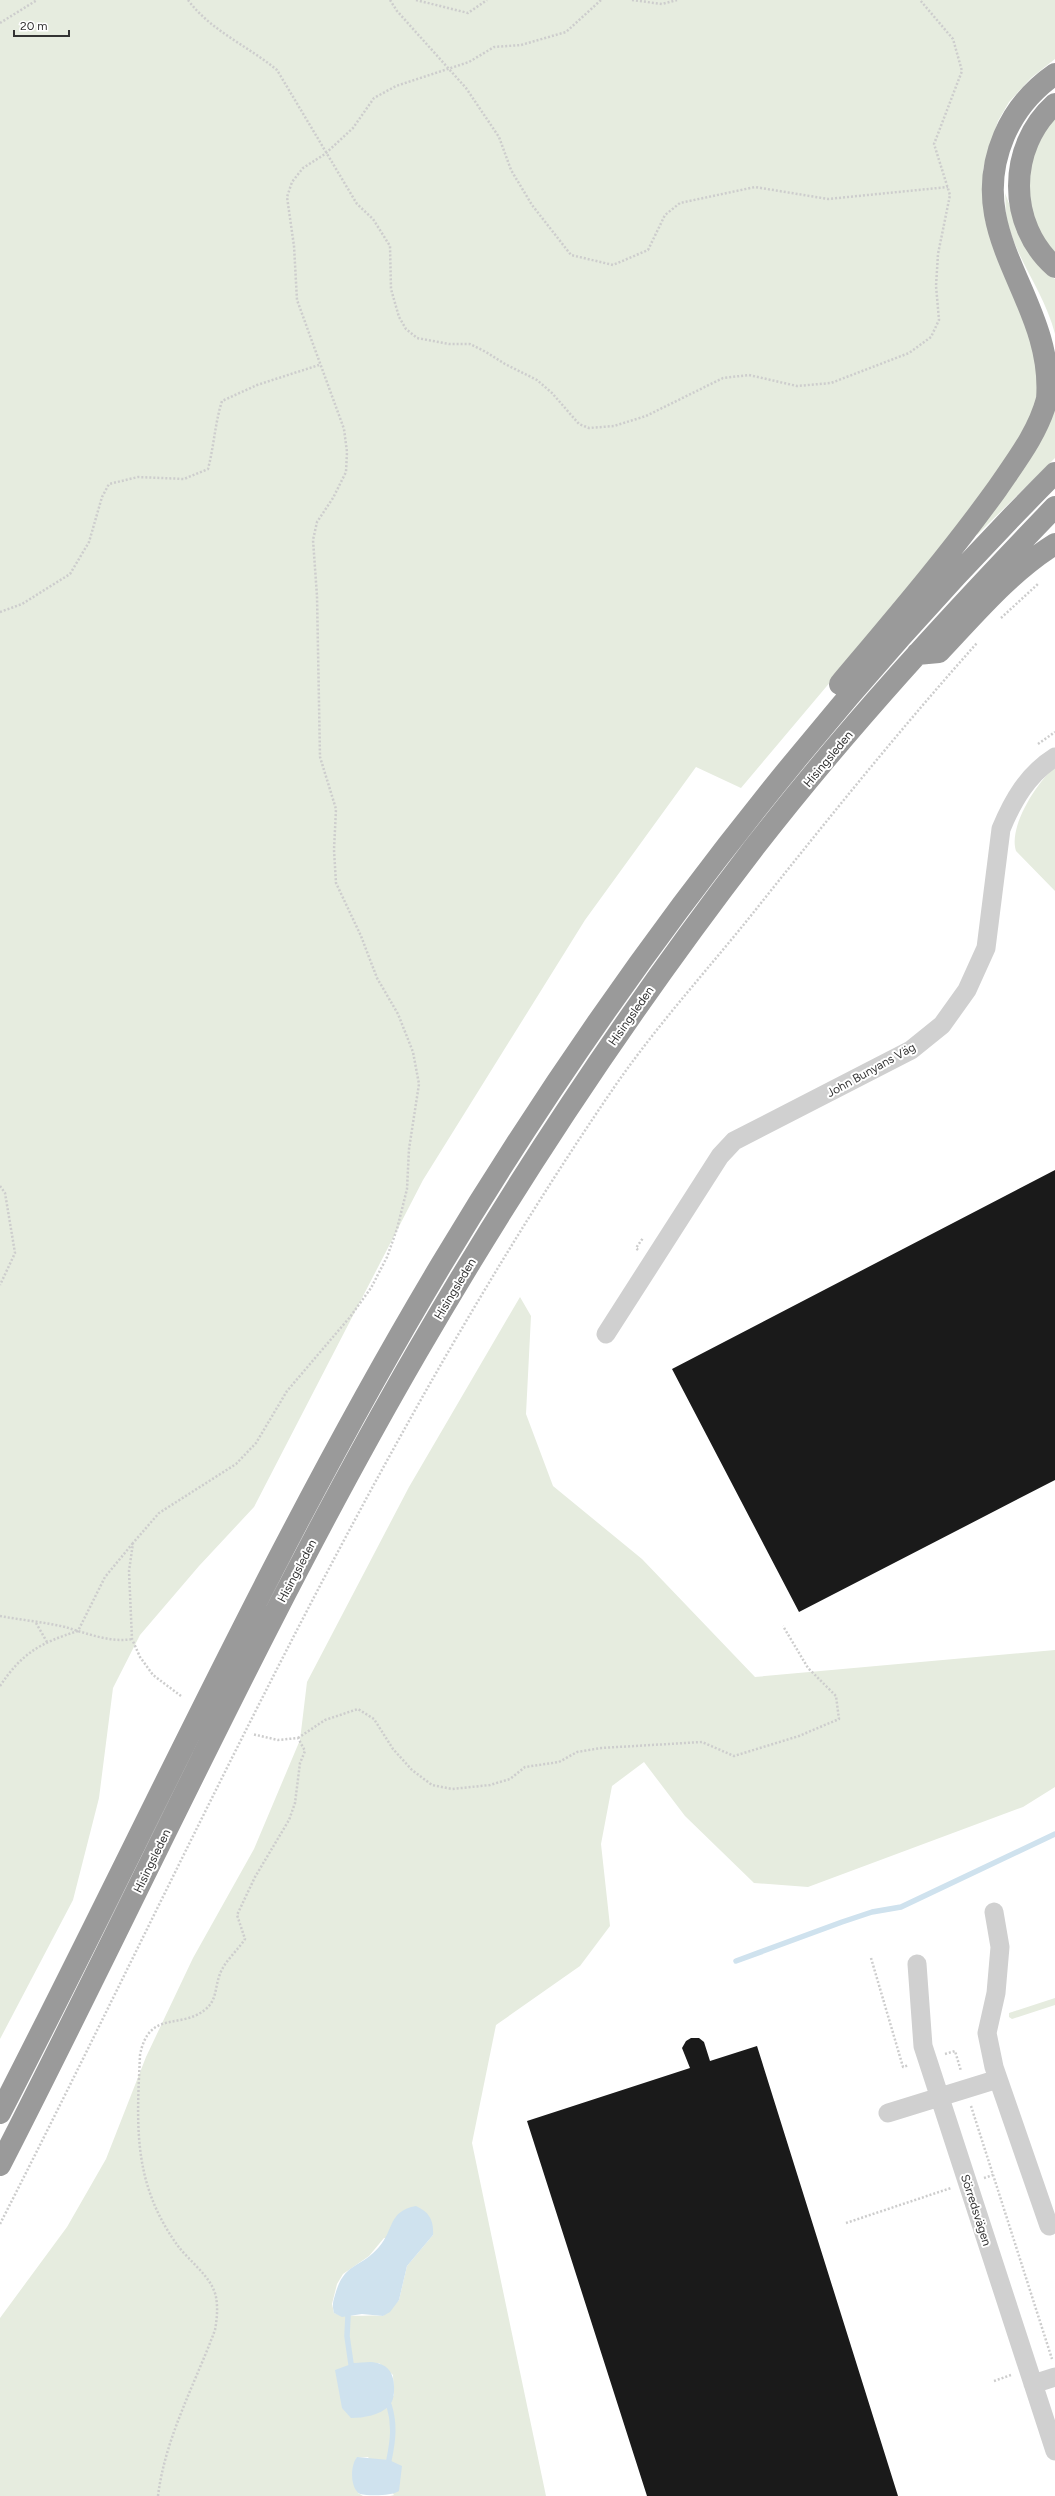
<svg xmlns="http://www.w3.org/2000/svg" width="1055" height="2496" font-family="Figtree,sans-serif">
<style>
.green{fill:#e6ecdf;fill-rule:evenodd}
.water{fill:#cfe2ee}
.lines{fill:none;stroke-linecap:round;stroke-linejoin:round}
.stream{stroke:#cfe2ee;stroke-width:5.5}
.building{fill:#1a1a1a}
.path{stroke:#cdcdcd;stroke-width:2.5;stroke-dasharray:2 2;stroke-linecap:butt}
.minor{stroke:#d0d0d0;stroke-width:19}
.highway{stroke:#9a9a9a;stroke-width:22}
.labels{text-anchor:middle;stroke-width:4;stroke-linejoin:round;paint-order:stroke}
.street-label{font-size:12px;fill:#333;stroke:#fff}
</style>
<rect width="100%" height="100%" fill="#fff"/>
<path class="green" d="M0,0H1055V59L1031,78L1009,102L998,121L983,169L985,220L992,241L1029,312L1040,377L1032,420L989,487L885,617L741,788L696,767L585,920L423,1180L254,1507L199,1566L140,1635L113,1688L99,1798L73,1900L0,2039Z
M1055,115V258L1040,239L1024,188L1027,162Z
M1005,193C1016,222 1030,259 1055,279V334C1045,294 1018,262 1008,224C1005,214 1006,203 1005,193Z
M1055,404V458L977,535L976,533Z
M1055,767V891L1016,851C1008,827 1037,782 1055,767Z
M520,1297L531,1316L526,1414L553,1486L642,1559L755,1677L1055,1650V1787L1023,1807L808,1887L754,1883L685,1816L644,1762L612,1786L601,1844L610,1926L580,1966L496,2025L472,2143L546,2496H390L394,2495L368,2457L356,2458L358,2493L363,2496H0V2318L67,2227L106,2159L146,2057L193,1958L254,1849L300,1740L307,1682L409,1487ZM433,2235L407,2266L399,2300L383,2316C368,2314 345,2318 334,2313L332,2304L337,2284L343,2274L369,2256L384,2238ZM354,2363H379L393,2375L394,2396Z
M1055,1998V2005L1012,2019L1009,2017V2013Z"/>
<path class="water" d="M416,2206C429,2212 434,2220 433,2235L407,2266L399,2300L390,2312L383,2316L362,2314L342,2317L334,2313C332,2305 333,2302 335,2295C344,2262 360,2269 379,2247C394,2230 388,2211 416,2206Z
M370,2362C388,2363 395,2373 394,2391C394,2395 393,2402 389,2406C380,2415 364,2418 351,2418L342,2408L335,2370L354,2363Z
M357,2457L389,2460L402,2466L399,2491C392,2496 369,2496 360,2494C350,2488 350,2466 357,2457Z"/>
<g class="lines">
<path class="stream" d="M736,1961L842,1922L872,1912L901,1907L1055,1834
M348,2316L347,2336L351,2364
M389,2405C395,2425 393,2440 389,2460"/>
</g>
<path class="building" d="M1055,1170V1480L799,1612L672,1369Z
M691,2038H699L704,2042L710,2061L757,2046L898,2496H647L527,2121L690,2068L682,2048L686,2041Z"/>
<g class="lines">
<path class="path" d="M188,0C211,31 248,46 277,70L357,204L373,219L390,246L391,289L399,317L406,329L417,338L449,344H470L486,352L505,364L537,380L552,393L579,424L589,428L614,426L646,416L723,378L749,375L797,386L831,383L909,353L931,337L939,320L936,286L938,254L950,195L934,144L962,71L953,39L920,0
M390,0L397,11L466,88L499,137L511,170L532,205L571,255L613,265L648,250L665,215L680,203L755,187L828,199L948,187
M416,0L468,13L487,0
M632,0L662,4L677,0
M0,23L37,0
M0,612L22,604L70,574L89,542L102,497L109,484L138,477L184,479L208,469C214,446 215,423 222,401L257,385L319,365
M1001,618L1039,583
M1038,744L1055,732
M0,1186L5,1193L15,1253L0,1285
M638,1250L636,1248L643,1238
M0,1616C21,1620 44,1622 65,1627C86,1633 110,1643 132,1639
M36,1623L47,1642
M0,1686C22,1653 40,1643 78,1631L105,1577L133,1543
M181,1696L153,1675L140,1657L132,1639L129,1571L133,1543L159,1513L236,1464L256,1443L287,1391L350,1317L371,1288L387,1257L397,1229L407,1189L409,1149L419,1084L413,1052L398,1014L377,978L361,936L336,883L334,850L336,809L320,757L317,596L313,540L317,522L333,498L346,472L347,452L344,429L297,300L294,246L287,197L292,182L303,168L325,154L353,128L374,98L396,86L469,62L494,47L521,45L566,32L601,0
M298,1738L325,1720L358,1709L374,1719L393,1749L412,1770L432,1785L452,1789L490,1785L510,1779L525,1767L559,1762L577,1752L601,1748L702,1742L734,1756L799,1736L839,1719L836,1696L808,1668L783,1626
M871,1958L903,2067L909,2065
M945,2054L955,2051L961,2071
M971,2106L1052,2359
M984,2178L993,2175
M846,2223L951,2188
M0,2224C196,1840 371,1442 615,1086C660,1021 713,964 761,903C832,814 902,727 977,643
M994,2381L1011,2375
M158,2496C165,2438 195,2384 215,2330C217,2319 218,2308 216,2297C212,2277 190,2262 178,2246C167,2231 157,2213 151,2196C134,2150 138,2102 140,2055C149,2008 182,2031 207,2008C217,1999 215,1986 220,1974C224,1962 238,1950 245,1939L237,1915L255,1877L289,1820L295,1803L300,1763L305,1751L298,1738L278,1740L252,1734"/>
<path class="minor" d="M606,1334L720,1156L734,1141L911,1050L942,1025L967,990L986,948L1001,829C1013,800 1028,774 1055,757
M994,1912L1000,1947L996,1993L987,2033L994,2067L1049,2226
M917,1964L923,2046L1055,2451
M888,2113L998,2079
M1033,2384L1055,2377"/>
<path class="highway" d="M1055,104C1007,147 1007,225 1055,267
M917,654L939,652C975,614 1010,572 1055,544
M840,684C893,621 948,557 997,489C1016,461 1038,433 1047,399C1055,299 961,237 1004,136C1015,110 1032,90 1055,74
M0,2113C146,1830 277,1539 441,1265C613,978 819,710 1055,473
M0,2165C139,1894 264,1616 417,1352C518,1178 630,1009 753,849C846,729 950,616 1055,507"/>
</g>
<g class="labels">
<g class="street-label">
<text transform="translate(828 759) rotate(-50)" y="4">Hisingsleden</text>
<text transform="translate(631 1016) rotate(-55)" y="4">Hisingsleden</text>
<text transform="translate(871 1070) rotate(-29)" y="4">John Bunyans Väg</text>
<text transform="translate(455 1289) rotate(-59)" y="4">Hisingsleden</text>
<text transform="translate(297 1571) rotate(-62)" y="4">Hisingsleden</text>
<text transform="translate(152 1861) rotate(-64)" y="4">Hisingsleden</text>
<text transform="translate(976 2210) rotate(72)" y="4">Sörredsvägen</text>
</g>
</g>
<path d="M14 30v6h55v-6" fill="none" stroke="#333333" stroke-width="2"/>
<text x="20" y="30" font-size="12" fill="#333333" stroke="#ffffff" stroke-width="3" paint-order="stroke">20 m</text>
</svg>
